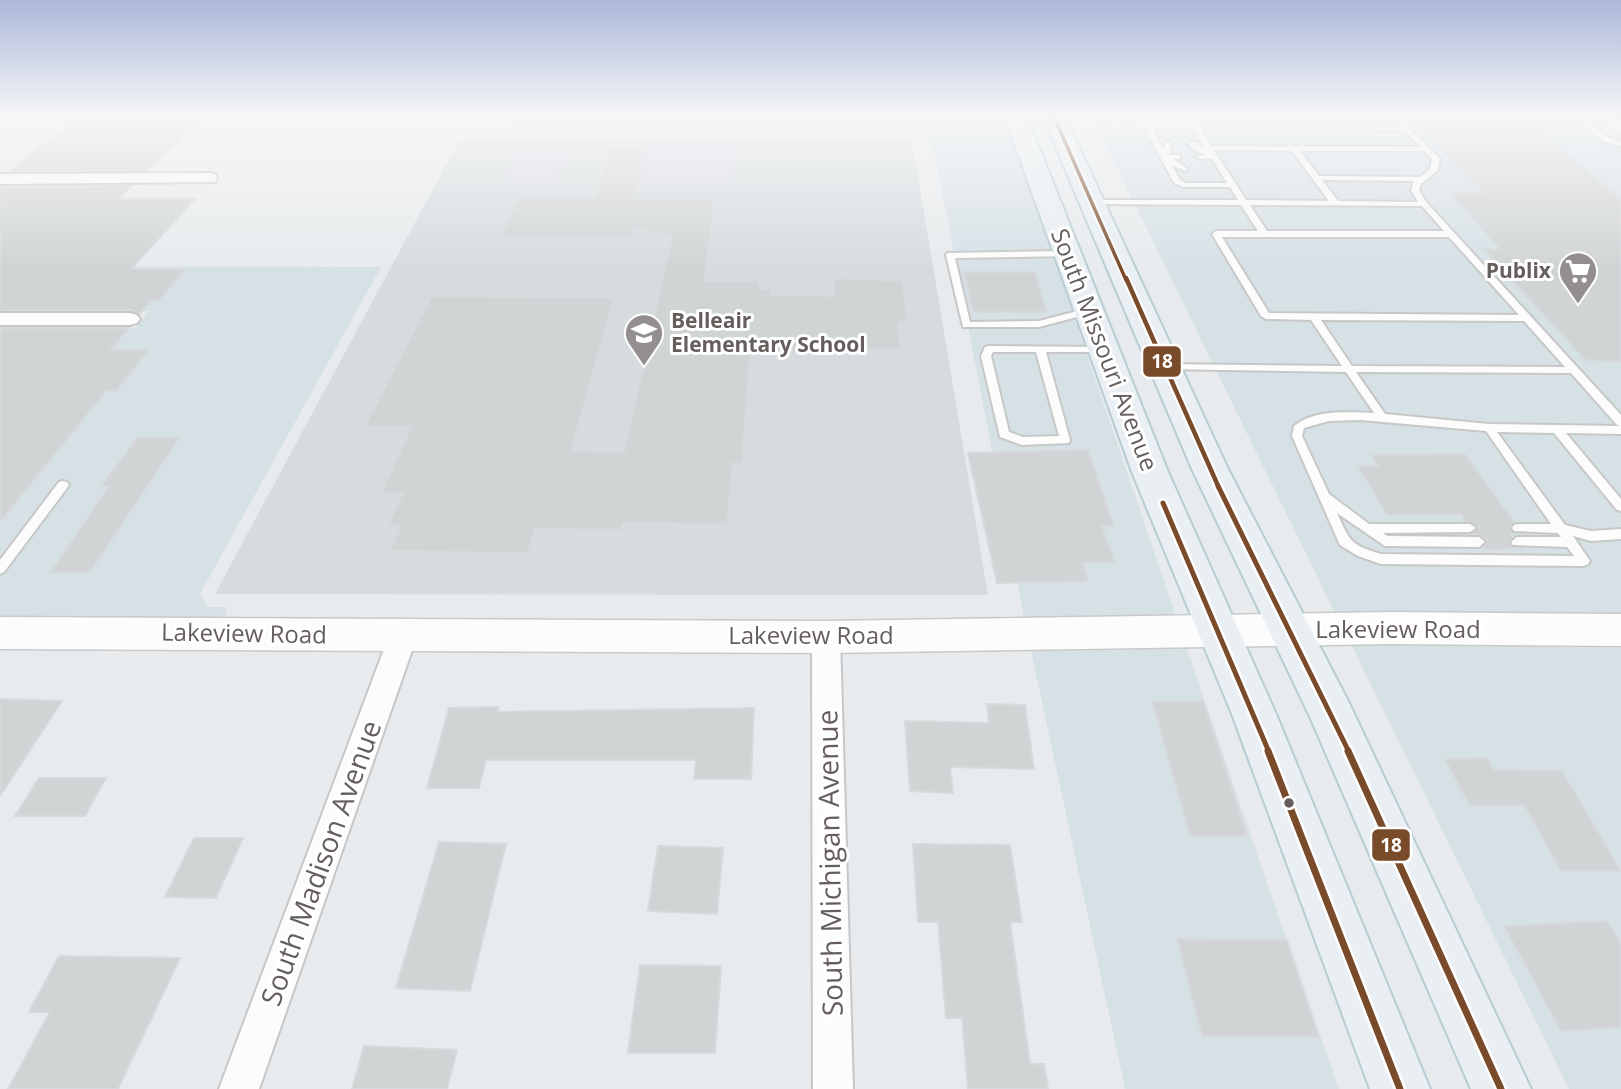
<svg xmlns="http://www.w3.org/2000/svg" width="1621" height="1089" font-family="'Open Sans',sans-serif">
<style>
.commercial{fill:#d6e1e6}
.education{fill:#d6dbdd}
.green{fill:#ddd6e9}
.building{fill:#d1d4d5;stroke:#d7dadc;stroke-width:2}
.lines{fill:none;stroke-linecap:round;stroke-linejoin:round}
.lane-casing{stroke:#c8c7c7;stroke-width:4}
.street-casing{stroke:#c8c7c7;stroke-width:4}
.secondary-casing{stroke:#c9c9c9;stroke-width:3}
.primary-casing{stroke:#b7cdd3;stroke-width:4}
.lane{fill:#fcfcfc;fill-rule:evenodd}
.street{fill:#fcfcfc;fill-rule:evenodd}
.secondary{fill:#fcfcfc;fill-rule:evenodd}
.primary{fill:#e9eff2;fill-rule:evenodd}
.bus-1-far3-casing{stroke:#fff;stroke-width:7}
.bus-1-far2-casing{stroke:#fff;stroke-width:9}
.bus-1-far1-casing{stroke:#fff;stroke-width:10}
.bus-1-casing{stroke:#fff;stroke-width:12}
.bus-1-far3{stroke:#7a4b2a;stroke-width:3.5}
.bus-1-far2{stroke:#7a4b2a;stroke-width:4.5}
.bus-1-far1{stroke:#7a4b2a;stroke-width:5}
.bus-1{stroke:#7a4b2a;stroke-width:7}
.bus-dot{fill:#655e5d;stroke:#fff;stroke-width:2.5}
.labels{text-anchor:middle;stroke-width:6;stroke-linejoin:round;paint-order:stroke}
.far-poi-label{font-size:21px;font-weight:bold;fill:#655e5d;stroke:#fff;text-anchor:end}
.street-label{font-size:24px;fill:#655e5d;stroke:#fff}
.near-street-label{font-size:28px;fill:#655e5d;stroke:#fff}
.line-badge{stroke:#fff;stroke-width:2.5}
.badge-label{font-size:19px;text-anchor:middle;font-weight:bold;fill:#fff}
</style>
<rect width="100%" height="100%" fill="#e8ebed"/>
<path class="commercial" d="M777,117H1006L1176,616L1024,617L932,139H920L911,135H776Z
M1092,117H1598L1621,134V615L1335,613Z
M0,266L381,267L200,594L208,607H227L225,618L0,616V327L135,328L149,311L0,310Z
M1399,645L1621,648V1089H1569L1352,646Z
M1187,649L1290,950L1339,1089H1125L1031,651Z"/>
<path class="education" d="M460,139L912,140L988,595L215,594Z"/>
<path class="green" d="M648,146H735L730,180H639Z
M519,154H567L557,180H507Z"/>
<path class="building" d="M78,117H203L147,171H10Z
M1409,117H1525L1621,199V362L1585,360L1484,249H1500L1448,192H1484Z
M610,146H648L634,199H715L704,281L760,282L759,289H771V295L834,296V278L903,281L907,322H898L900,350L821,349V354L750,353L742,463H733L727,524L623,523L621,530L535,529L528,553L390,551L401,526L388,525L403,493H381L412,426H365L432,296L614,298L571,451L624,452L672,236L634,227L631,238H500L519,197H594Z
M132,185L118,199H195L131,269L185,270L159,300H151L140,314L130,310H0V187Z
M964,272H1035L1047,312H973Z
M0,328H129L110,350H149L116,391H106L0,522Z
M138,437H180L90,572L50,573L109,486H101Z
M1088,450L1114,526H1102L1115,563H1083L1088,581L997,583L968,453Z
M1465,454L1514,522L1510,527L1514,534H1511L1513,537L1509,543L1513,548L1522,549H1484L1487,540L1473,533L1478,527L1465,521L1461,514L1387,515L1358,466H1378L1371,455Z
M0,699L62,701L0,796Z
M1152,701H1203L1247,836H1190Z
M987,704L1025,705L1034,769L950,767L953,793L910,791L905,721L989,723Z
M499,707L498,712L754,708L751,779H694L696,760H486L479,788H427L449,708Z
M1488,758L1494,770L1562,771L1621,871H1561L1524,805H1469L1445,759Z
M39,778H106L85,816H15Z
M194,838H243L216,898L165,897Z
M439,842L506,844L470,991L396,988Z
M913,844L1010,845L1022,922H1010L1030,1064H1044L1048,1089H968L962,1018H946L938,922H918Z
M658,846L723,848L717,914L648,911Z
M1607,921L1621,944V1027L1561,1031L1504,926Z
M1177,939L1287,940L1319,1037L1202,1036Z
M59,956L180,958L118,1089H8L50,1012H29Z
M640,965L721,966L715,1053H628Z
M364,1046L457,1050L447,1089H352Z"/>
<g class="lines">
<g class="lane-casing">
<path id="lane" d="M509,117L526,118L787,117L771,122H526Z
M1104,117H1112L1120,123L1130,124L1400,126L1391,117H1399L1440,159L1438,170L1421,184L1419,190L1427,203L1621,415V426L1617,425L1571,373L1356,372L1385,414L1489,424L1621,426V434L1566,433L1621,499V511L1617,510L1554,433L1497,432L1565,525L1591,531L1621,529V539L1591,541L1573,536L1590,561L1588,564L1584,566L1381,564L1358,556L1340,545L1292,436L1294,426C1314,409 1349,412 1374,413L1346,372L1161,369V365L1165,364L1342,366L1311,320L1266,319L1261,316L1212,234L1216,231H1258L1241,205L1088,204V200H1238L1230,187H1184L1174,183L1145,128L1115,127ZM1152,128L1192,129L1205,149L1195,142H1189V146L1205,155L1196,157L1200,159H1212L1227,183H1186L1180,180L1172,165L1184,171L1188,169L1173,159H1180V155H1169L1172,142H1166L1163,149ZM1200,129L1404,130L1420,147L1211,146ZM1214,150L1292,151L1329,201L1246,200ZM1300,151H1424L1432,159L1430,169L1420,177L1319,176ZM1322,180L1414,181L1411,190L1418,202L1338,201ZM1250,205L1422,206L1444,231H1267ZM1222,237H1449L1519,315L1269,313ZM1321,320L1524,321L1565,367L1352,366ZM1360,420L1486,431L1551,524H1518L1514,525L1512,528L1514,531L1558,533L1561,537H1517L1511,542L1513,545L1567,547L1574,556L1381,554C1350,545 1350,541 1337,513L1385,546L1479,547L1485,542L1479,537L1387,536L1383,533L1470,532L1476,528L1470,524H1369L1329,494L1302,436L1304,428L1329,421Z
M1572,117H1580L1610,138L1621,142V146L1604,142Z
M1068,251L1071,252V256L955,258L970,322L1039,321L1089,308L1092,309V313L1039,327H963L946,255L947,253Z
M989,346L1107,347V351L1103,352H1046L1070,440L1069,443L1022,445L1000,437L981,356L985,347ZM993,352H1036L1059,436L1023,437L1009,432L991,356Z
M63,481L67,482L69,485L67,488L4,572L0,574V560L59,482Z"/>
</g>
<g class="street-casing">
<path id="street" d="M1600,117H1616L1621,120V132Z
M209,173L215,174L217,178L215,182L0,184V174Z
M0,313H130L137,315L140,319L137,323L130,325H0Z
M403,624L413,628L417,636L259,1089H219L389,636L393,628Z
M826,625L836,629L840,637L853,1089H813L812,637L816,629Z"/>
</g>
<g class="secondary-casing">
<path id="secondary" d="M1390,612L1621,614V646L1390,644L826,653L0,649V617L826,621Z"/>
</g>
<g class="primary-casing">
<path id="primary" d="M1005,117H1027L1168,472L1276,714L1430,1089H1370L1232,714L1132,472Z
M1043,117H1065L1228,469L1349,703L1531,1089H1471L1311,719L1192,469Z"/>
</g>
<use href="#lane" class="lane"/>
<use href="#street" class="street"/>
<use href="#secondary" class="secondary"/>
<use href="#primary" class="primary"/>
<g class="bus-1-far3-casing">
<path id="bus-1-far3" d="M1054,117L1126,280"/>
</g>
<g class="bus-1-far2-casing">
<path id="bus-1-far2" d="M1126,278L1219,488"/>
</g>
<g class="bus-1-far1-casing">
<path id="bus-1-far1" d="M1218,486L1349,752
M1163,503L1269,752"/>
</g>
<g class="bus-1-casing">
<path id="bus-1" d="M1268,751L1400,1089
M1348,751L1501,1089"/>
</g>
<use href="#bus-1-far3" class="bus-1-far3"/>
<use href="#bus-1-far2" class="bus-1-far2"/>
<use href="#bus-1-far1" class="bus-1-far1"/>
<use href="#bus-1" class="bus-1"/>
</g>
<linearGradient id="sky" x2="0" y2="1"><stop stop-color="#adb8d9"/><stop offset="0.43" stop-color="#f5f6f7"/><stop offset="1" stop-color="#f5f6f7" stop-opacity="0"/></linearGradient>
<rect width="1621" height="269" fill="url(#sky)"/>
<defs>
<g id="supermarket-pin" transform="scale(2.0125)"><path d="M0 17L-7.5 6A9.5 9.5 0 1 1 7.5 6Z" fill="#938f8f" stroke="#fff"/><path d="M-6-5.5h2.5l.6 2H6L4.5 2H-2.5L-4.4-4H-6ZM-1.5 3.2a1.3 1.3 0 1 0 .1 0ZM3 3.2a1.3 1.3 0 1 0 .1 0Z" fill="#fff"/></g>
<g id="school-pin" transform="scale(2.0125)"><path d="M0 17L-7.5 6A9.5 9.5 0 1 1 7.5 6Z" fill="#938f8f" stroke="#fff"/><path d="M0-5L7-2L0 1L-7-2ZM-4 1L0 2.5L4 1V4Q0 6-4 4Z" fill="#fff"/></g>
</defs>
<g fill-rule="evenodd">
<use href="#supermarket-pin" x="1578" y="271"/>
<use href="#school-pin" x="644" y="333"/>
</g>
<circle class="bus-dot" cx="1289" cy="803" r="6"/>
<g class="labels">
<g class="far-poi-label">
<text x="1551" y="278">Publix</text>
<text x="671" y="328" text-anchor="start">Belleair<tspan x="671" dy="24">Elementary School</tspan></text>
</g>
<g class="street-label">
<text transform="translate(1104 350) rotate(69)" y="8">South Missouri Avenue</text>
<text x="1398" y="638">Lakeview Road</text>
<text transform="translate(244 634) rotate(1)" y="8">Lakeview Road</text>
<text x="811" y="644">Lakeview Road</text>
</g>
<g class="near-street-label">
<text transform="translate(321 863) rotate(-70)" y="10">South Madison Avenue</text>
<text transform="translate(830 863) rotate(-91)" y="10">South Michigan Avenue</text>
</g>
</g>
<g class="line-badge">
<rect x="1142" y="345" width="40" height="33" rx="7" fill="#7a4b2a"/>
<rect x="1371" y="828" width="40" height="34" rx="7" fill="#7a4b2a"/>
</g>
<g class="badge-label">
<text x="1162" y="368">18</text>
<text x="1391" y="852">18</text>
</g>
</svg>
